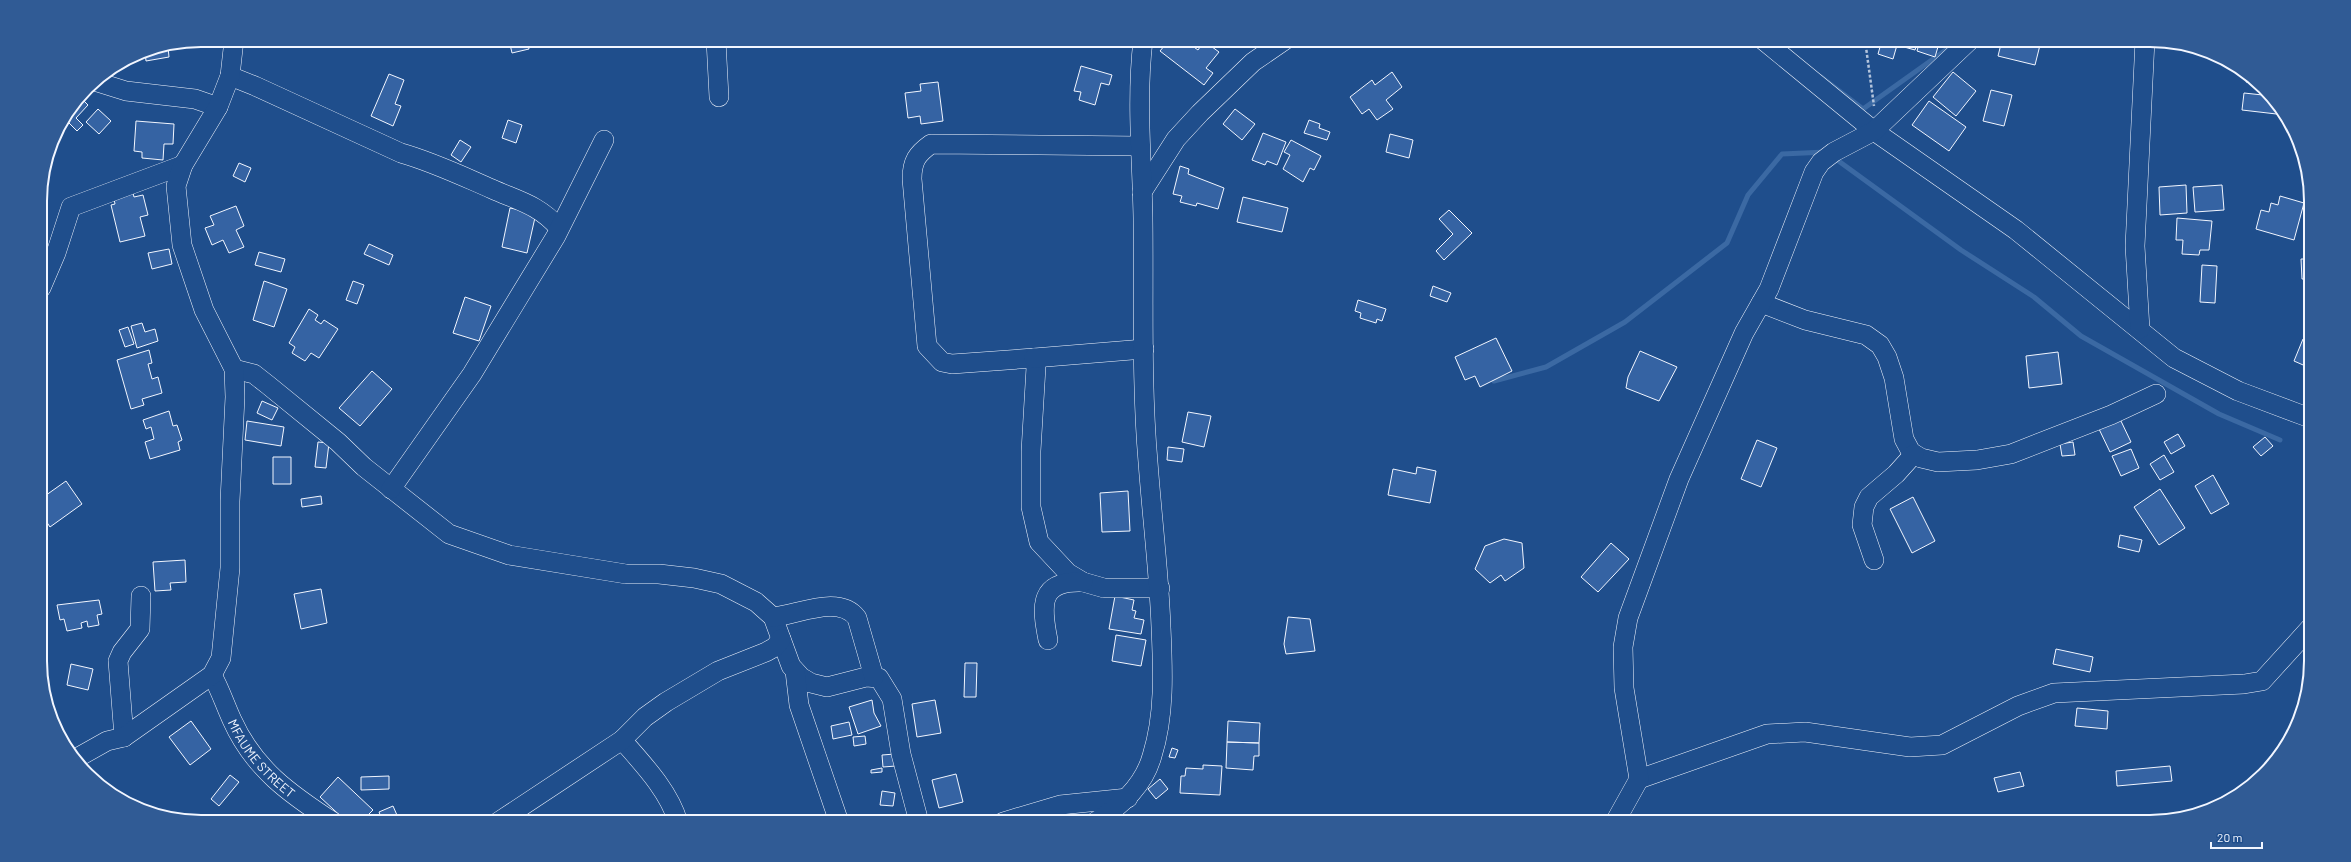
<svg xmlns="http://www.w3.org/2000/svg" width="2351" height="862" font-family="Barlow,sans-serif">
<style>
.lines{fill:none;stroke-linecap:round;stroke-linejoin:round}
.stream{stroke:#3b69a3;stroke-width:5}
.building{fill:#3563a3;stroke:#f2f6ff}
.minor-casing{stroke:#f2f6ff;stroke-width:20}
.path{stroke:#b3c4dc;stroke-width:2.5;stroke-dasharray:3 2;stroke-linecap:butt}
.minor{stroke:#1f4e8c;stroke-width:19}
.labels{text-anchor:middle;stroke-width:3;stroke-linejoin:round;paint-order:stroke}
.street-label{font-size:13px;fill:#f2f6ff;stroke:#1f4e8c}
.rim{fill:none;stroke:#f2f6ff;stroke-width:2}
</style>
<rect width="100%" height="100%" fill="#1f4e8c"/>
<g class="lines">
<path class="stream" d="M1821,77L1863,109L1950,47
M1833,157L1961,250L2034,297L2081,336L2219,414L2280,440
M1494,381L1546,367L1625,322L1727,243L1748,195L1782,154L1826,152"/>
</g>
<path class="building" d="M509,40H527L529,49L512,53Z
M1169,40H1184L1198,50L1204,41L1219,52L1206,68L1213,73L1204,85L1160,51Z
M1882,40H1918L1915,50L1897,45L1893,59L1878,54Z
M1920,40H1940L1935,57L1917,51Z
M2002,40H2017L2040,45L2035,65L1998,56Z
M168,47L169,57L146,61L145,51Z
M1081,66L1112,75L1109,85L1101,83L1095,105L1079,100L1081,92L1074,91Z
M1392,72L1402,87L1386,100L1393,109L1377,120L1369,109L1362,114L1350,97L1372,80L1375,85Z
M1953,72L1976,91L1956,116L1933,97Z
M389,74L404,80L395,104L401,106L393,126L371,116Z
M2248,74L2259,84L2246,82Z
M938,82L943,121L921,124L920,116L908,118L905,93L921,91L920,84Z
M1991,90L2012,95L2004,126L1983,121Z
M2244,93L2272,96L2285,115L2242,110Z
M82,99L88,105L76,118L83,125L77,131L65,119Z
M1929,101L1966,127L1949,151L1912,125Z
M98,109L111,121L99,134L86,122Z
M1235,109L1255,124L1242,140L1223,124Z
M508,120L522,125L516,143L502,138Z
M1309,120L1320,124L1319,128L1330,132L1327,140L1304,133Z
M136,121L174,124L173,144H164L163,160L142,158V152L134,151Z
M1263,133L1286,142L1277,165L1267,161L1265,165L1252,160Z
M1390,134L1413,140L1409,158L1386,152Z
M460,140L471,147L461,162L451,155Z
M1291,140L1321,156L1314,170L1310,168L1303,182L1283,169L1290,155L1284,152Z
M239,163L251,168L245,182L233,176Z
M1180,166L1189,169L1188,174L1224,188L1218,209L1197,203L1196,206L1180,202L1182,196L1173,194Z
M2186,185L2187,213L2160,215L2159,187Z
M2222,185L2224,210L2195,212L2193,187Z
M132,189L134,197L143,195L148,215L140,217L145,236L120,242L111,205L115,204L113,194Z
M2280,196L2304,203L2294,240L2256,229L2261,210L2269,212L2271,203L2278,205Z
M1243,197L1288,208L1282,232L1237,222Z
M236,206L244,226L236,230L244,247L229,253L223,240L212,245L205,228L214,225L210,216Z
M510,208L536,213L527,253L502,247Z
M1449,210L1472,233L1444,260L1436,251L1453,234L1439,219Z
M2177,218L2212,221L2209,250H2200L2199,255L2182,254L2183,240H2176Z
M369,244L393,255L389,265L364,254Z
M169,249L172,264L152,269L148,253Z
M259,252L285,259L281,272L255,265Z
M2301,259H2310V279H2302Z
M2202,265L2217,266L2215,303L2200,302Z
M264,281L287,289L274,327L253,320Z
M353,281L364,285L357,304L346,300Z
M1433,286L1451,293L1447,302L1430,296Z
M465,297L491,306L479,341L453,333Z
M1358,300L1386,309L1382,321L1377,319L1376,323L1360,318L1361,313L1355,311Z
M309,309L318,315L315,320L321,324L324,320L338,329L319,358L311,353L305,361L292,353L295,347L289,343Z
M142,323L145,332L155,329L158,341L137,348L131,326Z
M128,327L134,344L125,347L119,330Z
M1496,338L1512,371L1480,387L1475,376L1465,380L1455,357Z
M2303,339L2310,342V368L2294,361Z
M149,350L152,363L148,364L152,379L158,377L162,393L142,399L144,405L131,409L117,360Z
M1640,351L1677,367L1659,401L1626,388L1628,377Z
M2058,352L2062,384L2029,388L2026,356Z
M372,371L392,389L360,426L339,408Z
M262,401L278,408L272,420L257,413Z
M169,411L173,426L177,425L182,440L178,442L180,450L150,459L145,442L154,439L151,427L146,429L143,420Z
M1188,412L1211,416L1204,447L1182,442Z
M2120,419L2131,442L2110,452L2099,429Z
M247,421L284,427L281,446L245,440Z
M2178,434L2185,446L2171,454L2164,442Z
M2265,437L2273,446L2261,456L2253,447Z
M1757,440L1777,448L1761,487L1741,479Z
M318,442L329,443L326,468L315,467Z
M2073,442L2075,455L2062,456L2060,444Z
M1168,447L1184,449L1182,462L1167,460Z
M2131,449L2139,468L2121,476L2112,456Z
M2164,455L2174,472L2160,480L2150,464Z
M273,457H291V484H273Z
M1417,467L1436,471L1430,503L1388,495L1393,469L1416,474Z
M2213,475L2229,504L2211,514L2195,486Z
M66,481L82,504L50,527L42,515V498Z
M2160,489L2185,528L2159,545L2134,507Z
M1128,491L1130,531L1102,532L1100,493Z
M321,496L322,504L302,507L301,499Z
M1913,497L1935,541L1912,553L1890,509Z
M2120,535L2142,540L2139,552L2118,547Z
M1504,539L1522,543L1524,568L1505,581L1501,575L1490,583L1475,569L1485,546Z
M1611,543L1629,559L1598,592L1581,577Z
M185,560L186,582L170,583L171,590L155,591L153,562Z
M321,589L327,623L301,629L294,594Z
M1115,596L1134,600L1132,610L1136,611L1134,618L1144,620L1141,634L1109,629Z
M99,600L102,614L97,615L99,625L88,627L87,621L81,623L82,628L67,631L64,619L60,620L57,605Z
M1288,617L1310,619L1315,651L1286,654L1284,644Z
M1116,635L1146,640L1141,666L1112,661Z
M2056,649L2093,657L2090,672L2053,664Z
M965,663H977L976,697H964Z
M71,664L93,669L88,690L67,685Z
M872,700L874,713L881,726L858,734L849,707Z
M935,700L941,733L917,737L912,704Z
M2077,708L2108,711L2107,729L2075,726Z
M191,721L211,749L190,765L169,737Z
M1228,721L1260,723L1259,743L1227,742Z
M849,722L852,735L833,739L831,726Z
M865,736L866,744L854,746L853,737Z
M1227,742L1259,743V756H1254L1253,770L1226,768Z
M1172,748L1178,750L1175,758L1169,757Z
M895,754L896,766L883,767L882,755Z
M1203,765L1222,766L1220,795L1180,793L1181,776H1185L1186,768L1203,769Z
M2170,766L2172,781L2117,786L2116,771Z
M882,768V772L871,773V770Z
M2020,772L2024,786L1998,792L1994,778Z
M956,774L963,802L939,808L932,780Z
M230,775L239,782L219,806L211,799Z
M389,776V789L361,790V777Z
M338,777L373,810L361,822H347L320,797Z
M1160,779L1168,789L1156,799L1148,789Z
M882,791L895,793L893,806L880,805Z
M393,806L400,822H383L379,812Z"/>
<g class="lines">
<g class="minor-casing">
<g id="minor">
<path d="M716,40L719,97"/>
<path d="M1763,40L1874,131L2016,230L2174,358L2238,391L2310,418"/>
<path d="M230,76L255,86L401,153C433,162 462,176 492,189C519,201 539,205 559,228"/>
<path d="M94,81L126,91L195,99L218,107"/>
<path d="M1139,146L931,144C917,154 912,161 912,179L927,346L942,362L952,364L1034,358L1036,367L1031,451V507L1039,542L1068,573L1083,582L1104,588H1160"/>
<path d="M1142,192L1176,139L1200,113L1253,62L1285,40"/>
<path d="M41,288L56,253L71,207L183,165"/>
<path d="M1761,303L1805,320L1866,335L1880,345L1887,357L1894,378L1904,439L1911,452L1921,458L1938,462L1977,460L2011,454L2111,415L2156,394"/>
<path d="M2140,329L2135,246L2145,40"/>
<path d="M1034,358L1144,349"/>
<path d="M234,369L254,374L268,385L338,442L364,467L449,534L509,555L626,574H659L694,578L721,584L756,602L773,617L791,666L801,677L811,683L827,687L866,677L879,678L892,699L901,754L919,822"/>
<path d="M391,489L472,374L556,236L604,140"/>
<path d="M1874,560L1862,525L1864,507L1869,497L1896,474L1914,454"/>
<path d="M773,617C798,615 839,594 857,618L874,677"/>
<path d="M1048,640C1041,605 1039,580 1083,582"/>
<path d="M795,671L799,705L839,822"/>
<path id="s1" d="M212,675C220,689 225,705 232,720C254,769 290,794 333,822"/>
<path d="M124,737L118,661L122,652L140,629L141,596"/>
<path d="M622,740C643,764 669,791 678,822"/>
<path d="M75,759L107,741L124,737L212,675L221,658L230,568V501L235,397L234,369L204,310L182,245L176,186L183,165L218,107L230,76L234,40"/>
<path d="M1639,779L1767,734L1805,732L1910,747L1942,745L2018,706L2054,693L2244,684L2262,681L2311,627"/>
<path d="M498,822L622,740L645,717L666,702L718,671L766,652L775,647L781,639"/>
<path d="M1003,822L1060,805L1128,798"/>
<path d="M1095,822C1120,807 1144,785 1152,756C1165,715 1163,670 1161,627C1159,572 1152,517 1148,462C1141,382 1144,299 1143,218C1142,159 1136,100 1143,40"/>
<path d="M1615,822L1639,779L1624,688L1623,647L1628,618L1679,479L1744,333L1769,289L1814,172L1821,162L1834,152L1874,131L1970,40"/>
</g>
</g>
<path class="path" d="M1865,40L1874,106"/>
<use href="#minor" class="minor"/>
</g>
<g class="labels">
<g class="street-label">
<text dy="5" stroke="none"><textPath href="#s1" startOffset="98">MFAUME STREET</textPath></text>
</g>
</g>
<path d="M0 0H2351V862H0ZM201 47H2150A154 154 0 0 1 2304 201V661A154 154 0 0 1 2150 815H201A154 154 0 0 1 47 661V201A154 154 0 0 1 201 47Z" fill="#305b95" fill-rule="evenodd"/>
<path class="rim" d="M201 47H2150A154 154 0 0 1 2304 201V661A154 154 0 0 1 2150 815H201A154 154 0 0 1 47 661V201A154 154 0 0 1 201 47Z"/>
<path d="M2211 842v6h51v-6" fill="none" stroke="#f2f6ff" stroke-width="2"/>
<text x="2217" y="842" font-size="12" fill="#f2f6ff" stroke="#1f4e8c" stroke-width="3" paint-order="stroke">20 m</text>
</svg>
